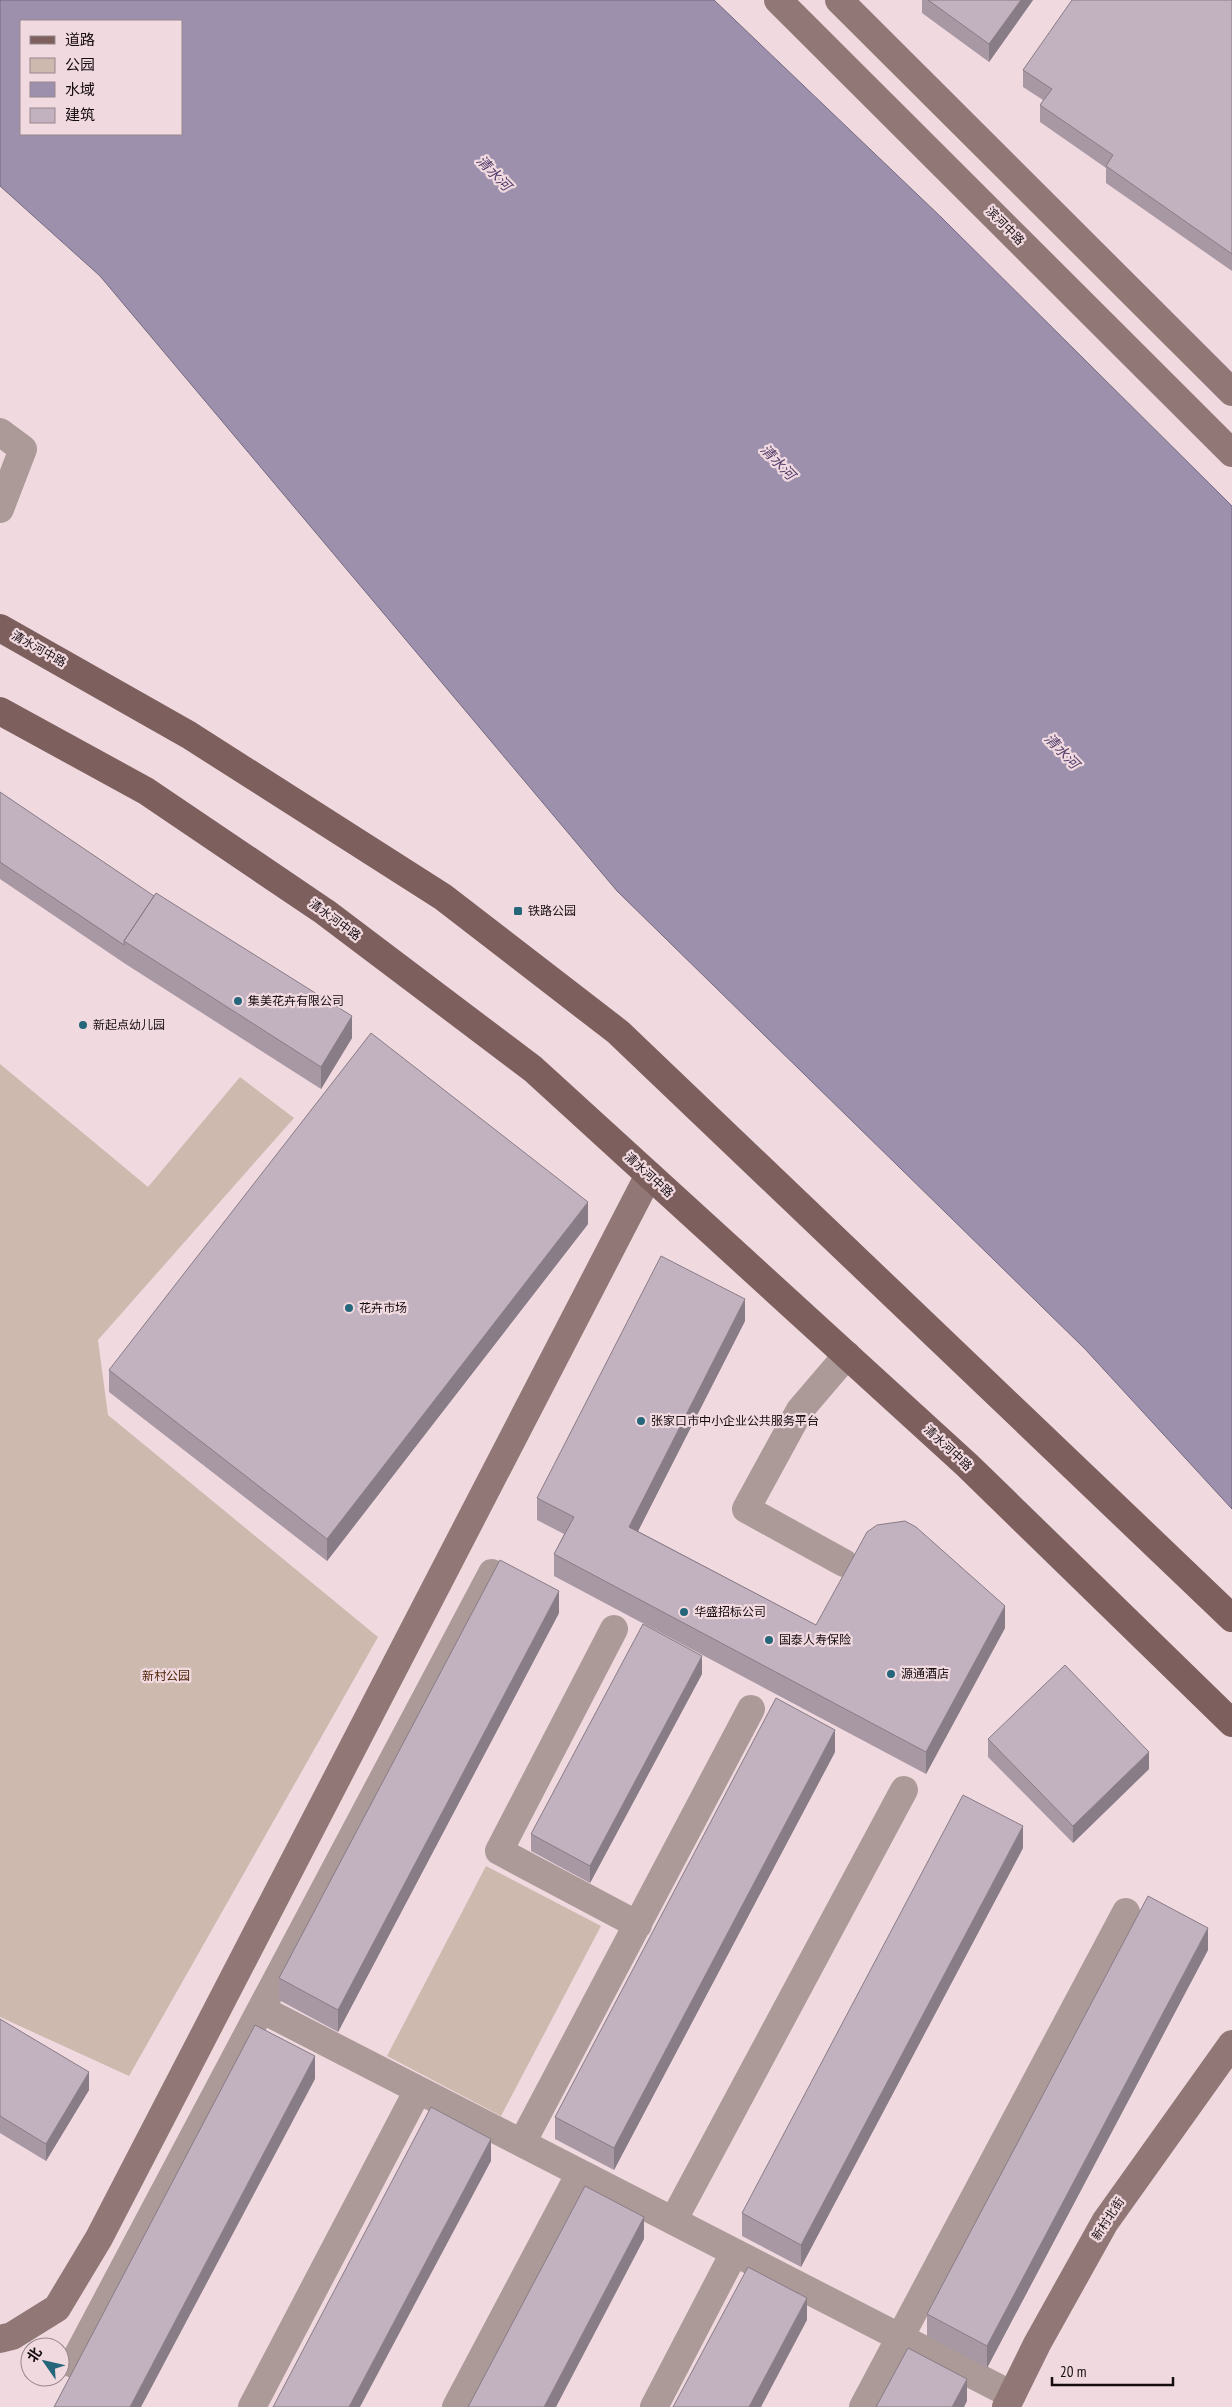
<svg xmlns="http://www.w3.org/2000/svg" width="1232" height="2407" font-family="'PT Sans Narrow','Noto Sans SC',sans-serif">
<style>
.green{fill:#cdb9ae}
.water{fill:#9c90ad;stroke:#74697e;fill-rule:evenodd}
.lines{fill:none;stroke-linecap:round;stroke-linejoin:round}
.street{stroke:#ab9a98;stroke-width:28}
.secondary{stroke:#917876;stroke-width:28}
.primary{stroke:#7d605e;stroke-width:28}
.wall{fill:#a798a4}
.shaded-wall{fill:#887c86}
.building{fill:#c2b1bf;stroke:#887c86}
.poi-dot{fill:#26667b;stroke:#f1d9e0;stroke-width:2}
.labels{text-anchor:middle;stroke-width:4.5;stroke-linejoin:round;paint-order:stroke}
.street-label{font-size:12px;fill:#150d10;stroke:#f1d9e0}
.poi-label{font-size:12px;fill:#150d10;stroke:#f1d9e0;text-anchor:start}
.park-label{font-size:12px;fill:#502608;stroke:#f1d9e0}
.water-label{font-size:14px;font-style:italic;fill:#54406c;stroke:#f1d9e0}
</style>
<rect width="100%" height="100%" fill="#f1d9e0"/>
<path class="green" d="M0,1064L148,1187L240,1077L294,1118L98,1340L108,1415L378,1637L129,2076L0,2017Z
M486,1866L601,1926L501,2116L387,2056Z"/>
<path class="water" d="M0,0H714L942,218L1232,506V1509L1085,1349L617,891L100,276L0,186ZM21,21H181V134H21Z"/>
<g class="lines">
<path class="street" d="M0,432L23,449L0,509
M844,1563L746,1509L800,1410L847,1355
M614,1629L499,1851L638,1925
M261,2009L1012,2395
M522,2143L751,1709
M673,2221L904,1790
M73,2364L492,1573
M252,2407L418,2090
M456,2407L580,2173
M654,2407L734,2253
M863,2407L1126,1912"/>
<path class="secondary" d="M778,0L1232,453
M839,0L1232,392
M0,2339L12,2336L57,2308L99,2238L649,1175
M1006,2407L1037,2344L1105,2222L1232,2044"/>
<path class="primary" d="M0,628L189,735L443,897L618,1032L1232,1618
M0,711L146,791L325,912L533,1069L967,1465L1232,1723"/>
</g>
<path class="wall" d="M922,0H1033L989,62L922,13Z
M1232,0V271L1106,183V168L1040,122V105L1043,100L1023,87V70Z
M0,792L352,1038L321,1089L124,963L0,879Z
M588,1224L327,1561L109,1392V1370Z
M745,1321L638,1531L816,1625L1005,1628L926,1774L554,1576V1554L564,1534L537,1520V1498Z
M559,1613L338,2032L279,2000V1978Z
M702,1674L590,1883L531,1851V1834Z
M988,1739L1149,1769L1073,1843L988,1757Z
M835,1752L614,2170L555,2139V2117Z
M1023,1848L801,2267L742,2236V2213Z
M1208,1950L987,2368L927,2336V2314Z
M0,2019L89,2090L46,2161L0,2133Z"/>
<path class="shaded-wall" d="M1021,0H1033L989,62V44Z
M352,1016V1038L321,1089V1067Z
M588,1202V1224L327,1561V1539Z
M745,1299V1321L629,1549V1527Z
M559,1591V1613L338,2032V2010Z
M1005,1606V1628L926,1774V1752Z
M702,1656V1674L590,1883V1866Z
M835,1730V1752L614,2170V2148Z
M1149,1752V1769L1073,1843V1826Z
M1023,1826V1848L801,2267V2245Z
M1208,1928V1950L987,2368V2346Z
M315,2056V2079L141,2407H130Z
M89,2072V2090L46,2161V2144Z
M491,2139V2161L360,2407H349Z
M644,2217V2239L556,2407H544Z
M807,2298V2320L761,2407H749Z
M967,2379V2401L964,2407H952Z"/>
<path class="building" d="M928,0H1021L989,44Z
M1072,0H1232V254L1106,166L1113,155L1040,105L1052,89L1023,70Z
M0,792L154,896L124,941V945L0,862Z
M156,893L352,1016L321,1067L124,941Z
M371,1033L588,1202L327,1539L109,1370Z
M661,1256L745,1299L629,1527L816,1625L867,1532L877,1525L905,1521L916,1527L1005,1606L926,1752L554,1554L574,1517L537,1498Z
M500,1560L559,1591L338,2010L279,1978Z
M643,1624L702,1656L590,1866L531,1834Z
M1065,1665L1149,1752L1073,1826L988,1739Z
M776,1698L835,1730L614,2148L555,2117Z
M963,1795L1023,1826L801,2245L742,2213Z
M1148,1896L1208,1928L987,2346L927,2314Z
M0,2019L89,2072L46,2144L0,2116Z
M255,2025L315,2056L130,2407H54Z
M431,2107L491,2139L349,2407H273Z
M585,2186L644,2217L544,2407H468Z
M748,2267L807,2298L749,2407H673Z
M908,2348L967,2379L952,2407H876Z"/>
<g class="poi-dot">
<rect x="513" y="906" width="10" height="10" rx="2.5"/>
<circle cx="238" cy="1001" r="5"/>
<circle cx="83" cy="1025" r="5"/>
<circle cx="349" cy="1308" r="5"/>
<circle cx="641" cy="1421" r="5"/>
<circle cx="684" cy="1612" r="5"/>
<circle cx="769" cy="1640" r="5"/>
<circle cx="891" cy="1674" r="5"/>
</g>
<g class="labels">
<g class="street-label">
<text transform="translate(1005 226) rotate(45)" y="4">滨河中路</text>
<text transform="translate(39 649) rotate(29)" y="4">清水河中路</text>
<text transform="translate(335 920) rotate(36)" y="4">清水河中路</text>
<text transform="translate(649 1175) rotate(42)" y="4">清水河中路</text>
<text transform="translate(948 1448) rotate(43)" y="4">清水河中路</text>
<text transform="translate(1108 2219) rotate(-57)" y="4">新村北街</text>
</g>
<g class="poi-label">
<text x="528" y="915">铁路公园</text>
<text x="248" y="1005">集美花卉有限公司</text>
<text x="93" y="1029">新起点幼儿园</text>
<text x="359" y="1312">花卉市场</text>
<text x="651" y="1425">张家口市中小企业公共服务平台</text>
<text x="694" y="1616">华盛招标公司</text>
<text x="779" y="1644">国泰人寿保险</text>
<text x="901" y="1678">源通酒店</text>
</g>
<g class="park-label">
<text x="166" y="1680">新村公园</text>
</g>
<g class="water-label">
<text transform="translate(494 173) rotate(46)" y="5">清水河</text>
<text transform="translate(778 462) rotate(46)" y="5">清水河</text>
<text transform="translate(1062 751) rotate(46)" y="5">清水河</text>
</g>
</g>
<rect x="20" y="20" width="162" height="115" fill="#f1d9e0" stroke="#99878d"/>
<rect x="30" y="36" width="25" height="8" fill="#7d605e" stroke="#99878d"/>
<text x="65" y="45" font-size="15" fill="#150d10">道路</text>
<rect x="30" y="58" width="25" height="15" fill="#cdb9ae" stroke="#99878d"/>
<text x="65" y="70" font-size="15" fill="#150d10">公园</text>
<rect x="30" y="82" width="25" height="15" fill="#9c90ad" stroke="#99878d"/>
<text x="65" y="95" font-size="15" fill="#150d10">水域</text>
<rect x="30" y="108" width="25" height="15" fill="#c2b1bf" stroke="#99878d"/>
<text x="65" y="120" font-size="15" fill="#150d10">建筑</text>
<g transform="translate(45 2362) rotate(304)"><circle r="24" fill="#f1d9e0" stroke="#99878d"/>
<path d="M0-4L9 19L0 12L-9 19Z" fill="#26667b"/>
<text y="-8" font-size="14" font-weight="bold" text-anchor="middle" fill="#150d10">北</text>
</g>
<path d="M1052 2377v8h121v-8" fill="none" stroke="#150d10" stroke-width="2.5"/>
<text x="1060" y="2377" font-size="15" fill="#150d10" stroke="#f1d9e0" stroke-width="4" paint-order="stroke">20 m</text>
</svg>
